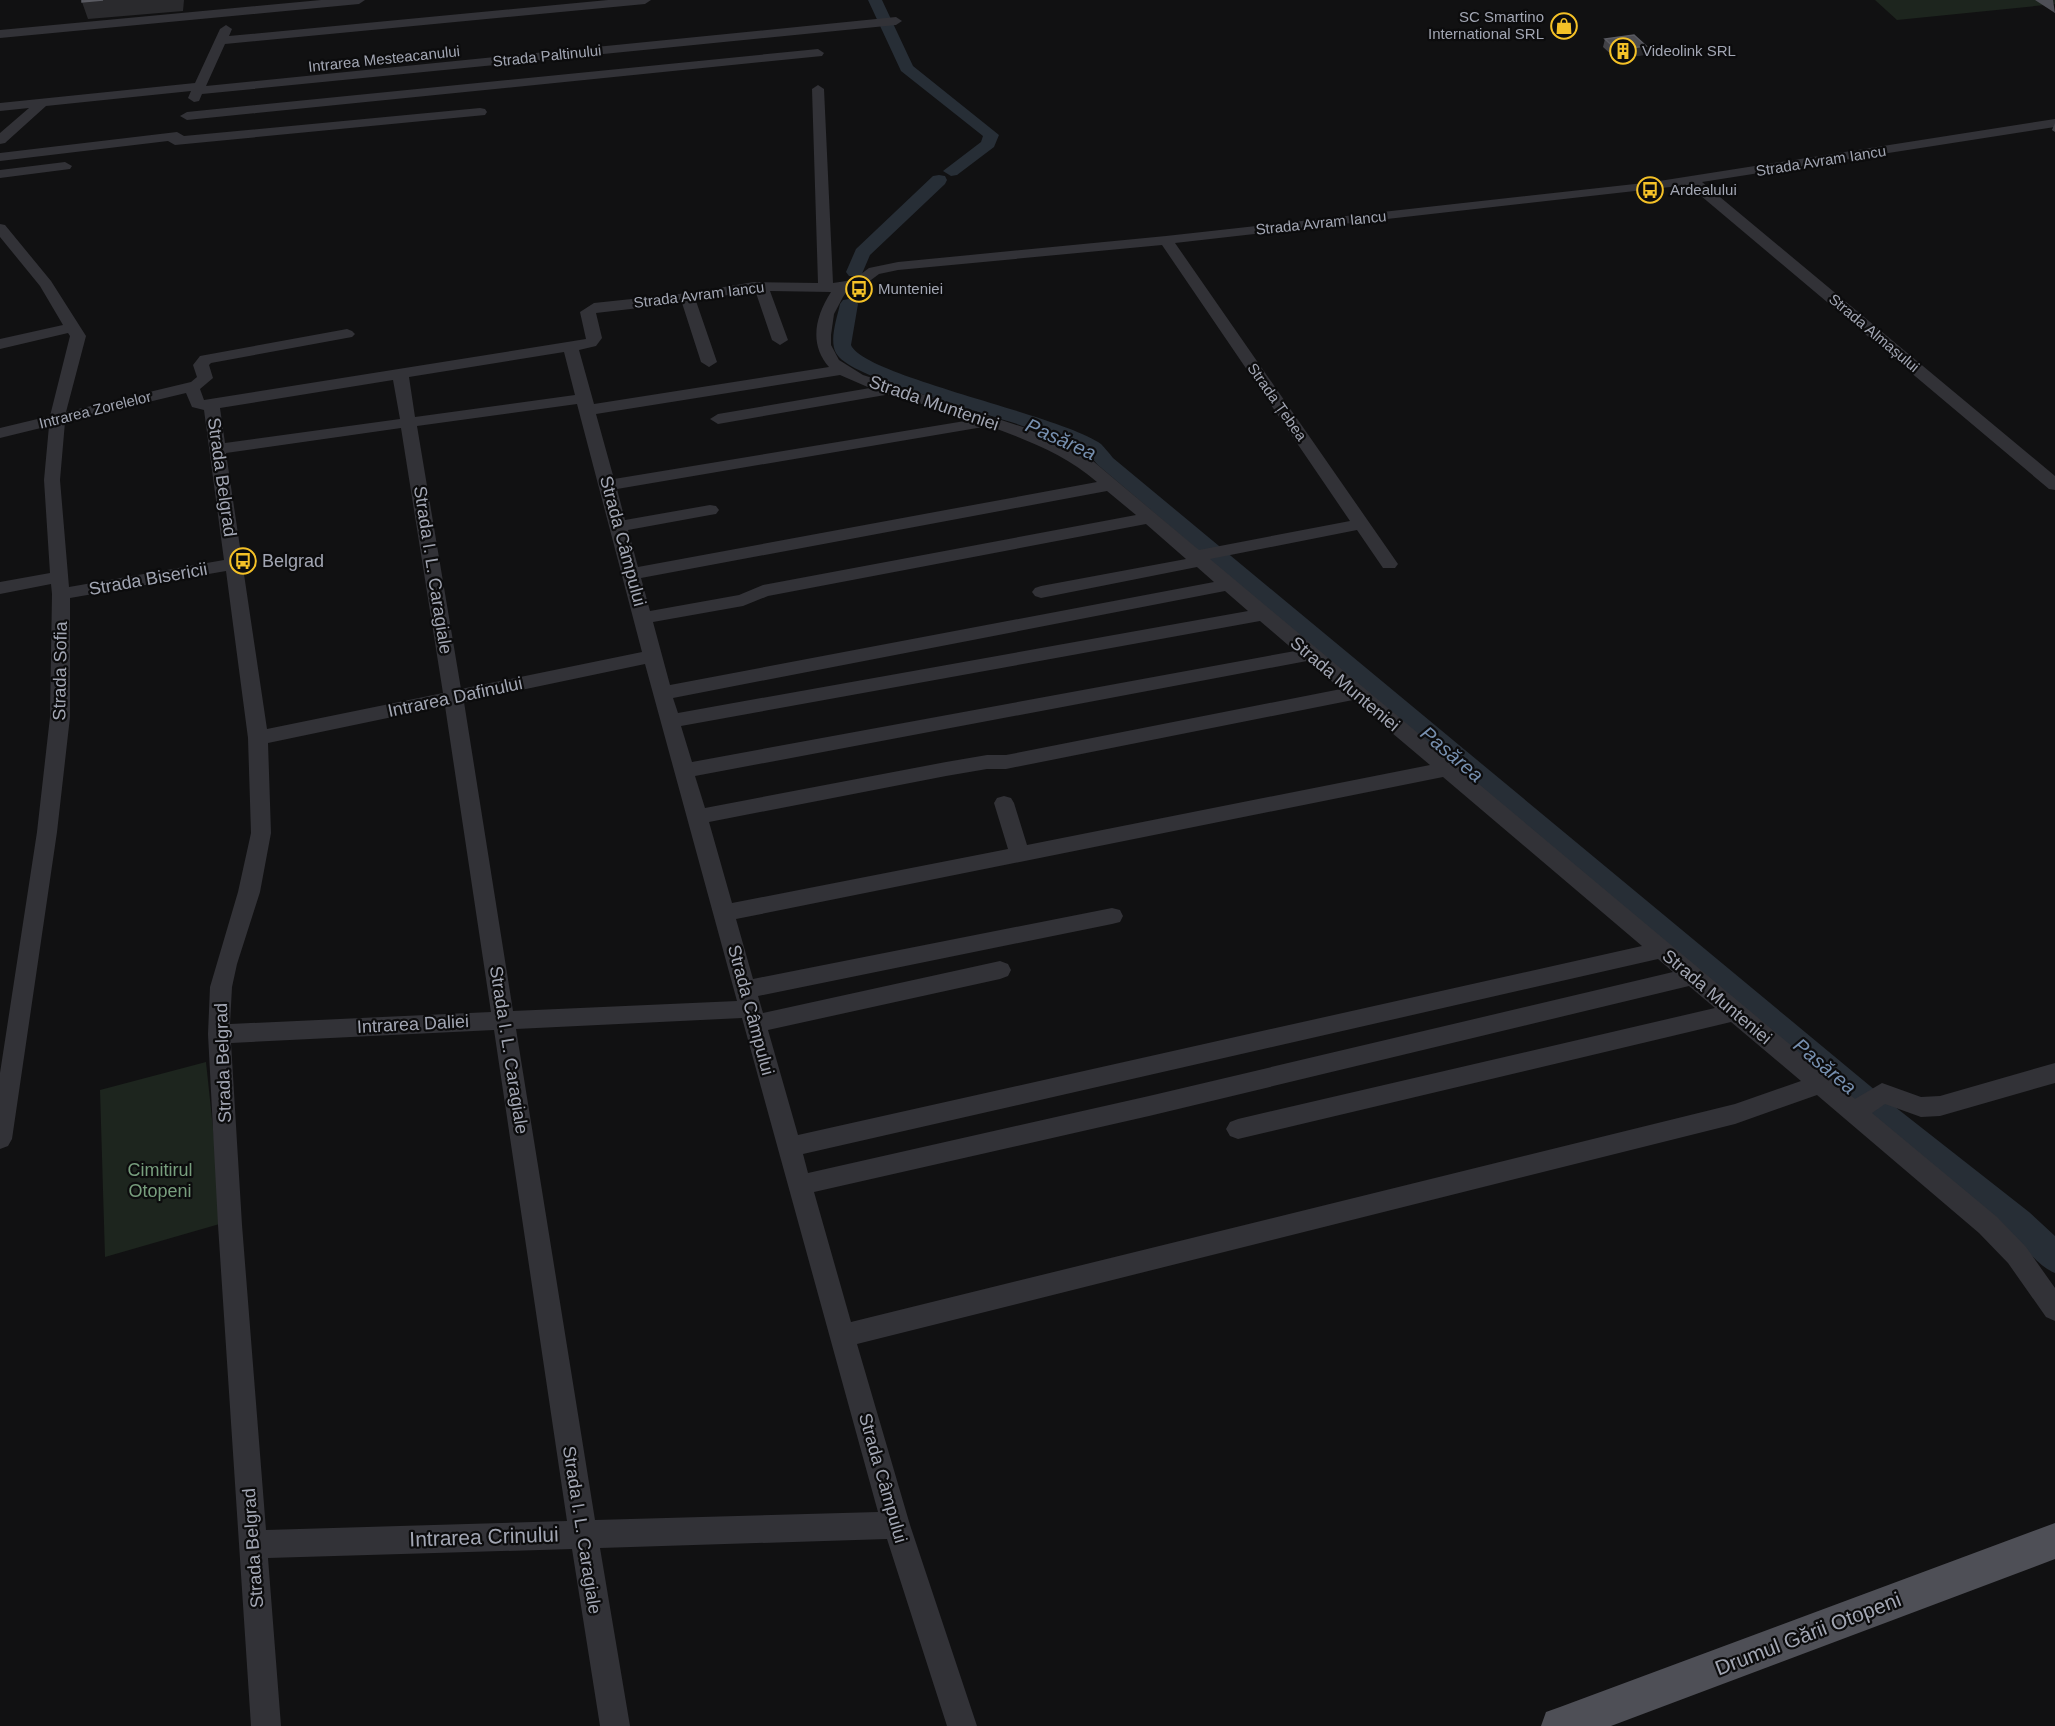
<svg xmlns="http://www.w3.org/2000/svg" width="2055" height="1726" font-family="Helvetica,sans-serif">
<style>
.green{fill:#1d251e}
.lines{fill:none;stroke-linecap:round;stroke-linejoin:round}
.river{fill:#272e36;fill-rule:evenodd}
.minor{fill:#323237;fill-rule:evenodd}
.major{fill:#4e4f56;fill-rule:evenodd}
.wall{fill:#424247}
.shaded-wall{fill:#2a2a2d}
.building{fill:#4d4d53;stroke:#5a5b62;stroke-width:1.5}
.labels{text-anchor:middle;stroke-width:4.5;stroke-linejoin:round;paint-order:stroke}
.far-poi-label{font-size:15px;fill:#a2a6b3;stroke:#0c0c0d;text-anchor:start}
.far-street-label{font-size:15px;fill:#a2a6b3;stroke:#0c0c0d}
.street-label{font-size:18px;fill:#a2a6b3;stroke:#0c0c0d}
.poi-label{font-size:18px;fill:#a2a6b3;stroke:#0c0c0d;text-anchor:start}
.park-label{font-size:18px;fill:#789f7e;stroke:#0c0c0d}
.water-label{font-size:20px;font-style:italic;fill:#7790b0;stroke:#0c0c0d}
.near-street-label{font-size:21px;fill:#a2a6b3;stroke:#0c0c0d}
</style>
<rect width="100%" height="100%" fill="#111112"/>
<path class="green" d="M1875,0H2055V4L1897,20Z
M206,1062L223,1223L105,1257L100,1090Z"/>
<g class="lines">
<path class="river" d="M868,0H882L913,66L999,135L994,147L957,175L951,176L943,171L981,142L983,136L901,71Z
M939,175L945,176L947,180L945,184L870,255L861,276H849L846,272L856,249L933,176Z
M849,299L855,300L858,304L851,345C863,376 1061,415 1101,444C1105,448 1109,453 1113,458L1899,1110L2029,1212L2055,1236V1273C2037,1266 2022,1243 2007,1230C1965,1194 1921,1162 1879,1128L1099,466C1095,462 1091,456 1086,453C1043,422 853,385 836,353C829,340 837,318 840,304L843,300Z"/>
<path class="minor" d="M321,0H365L359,4L0,38V30Z
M608,0H651L645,4L225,44L206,86L896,17L902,21L896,25L202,94L199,101L194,102L188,98L191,91L46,106L5,143L0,144V133L29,108L0,111V103L195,83L220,29L226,25L232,29L229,36Z
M818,49L824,53L822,56L187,120L180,116L187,112Z
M818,85L824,89L833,283L853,280L869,268L898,262L1166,236L1653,182L2055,119V127L1702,182L2055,476V490L2049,489L1688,185L1175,243L1398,564L1395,568H1383L1357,530L1210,559L1855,1099L1882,1083L1921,1097L1940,1096L2055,1063V1083L1940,1116L1921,1117L1885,1104L1872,1113L1997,1217L2026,1247L2055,1288V1321L2046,1317L2008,1263L1979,1233L1817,1095L1735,1124L857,1344L910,1525L977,1726H947L887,1539L600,1548L630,1726H600L572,1549L268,1558L281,1726H251L218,1225L208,1034L210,987L238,892L251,833L248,738L226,571L70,598V717L57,832L12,1139L8,1146L0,1149V1073L37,832L50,717L52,594L51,584L0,594V582L50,573L44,480L49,426L0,438V428L50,416L70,336L68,333L0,349V339L63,325L40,286L0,237V224L5,225L51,281L86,336L66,412L191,382L197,377L193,365L200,356L347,329L352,331L355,334L352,337L211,363L209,365L213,378L200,389L204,400L586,339L580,312L594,303L688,293L754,282L818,283L812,89ZM1162,245L1350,521L1199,550L1087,456L1023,427L863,375L839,360L831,345V335L834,314L843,297L847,291L863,286L879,274L898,270ZM755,290L772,340L780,345L788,340L770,291L831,292C815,317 809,344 829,367L594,404L579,350L596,346L602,338L596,313L682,303L701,362L709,367L717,362L696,301ZM564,352L575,395L415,417L409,377ZM840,375L870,388L718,414L710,419L718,424L891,394L971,420L614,479L596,414ZM393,380L400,419L225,443L220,408ZM186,393L192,407L204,410L224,560L69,587L60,480L65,422ZM577,404L642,652L461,689L417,426ZM989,426C1029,441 1064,454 1097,482L638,567L628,530L710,515L716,514L719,510L716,506L710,505L625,520L617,489ZM401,428L443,693L267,729L226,453ZM1107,491L1136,515L763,585L739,595L650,611L641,578ZM1146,524L1186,559L1041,586L1035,588L1032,592L1035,596L1041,598L1197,567L1214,582L670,685L653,622L743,606L768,596ZM1225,591L1248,611L678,713L673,698ZM1260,621L1295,651L692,762L681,726ZM1307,661L1341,689L1006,755H987L946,762L705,808L695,776ZM645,664L737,1001L513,1011L464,702ZM1353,700L1430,765L1027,845L1014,803L1011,798L1004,796L997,798L994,803L1008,849L732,903L709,822L946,776L987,769H1006ZM445,706L491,1012L230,1024L232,987L237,964L260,892L271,833L268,743ZM1443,777L1642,946L798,1135L768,1030L1000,979L1008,976L1011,970L1008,964L1000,961L763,1013L758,996L1112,924L1120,922L1123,916L1120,910L1112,908L753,979L736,919ZM1658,959L1673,972L1149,1096L808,1173L803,1154ZM1689,986L1715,1008L1238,1119L1230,1122L1226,1129L1230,1136L1238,1139L1731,1022L1801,1081L1735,1104L851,1322L814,1192L1149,1116ZM742,1018L878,1512L595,1520L516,1029ZM494,1030L567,1521L266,1530L242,1225L231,1043Z
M480,108L485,109L487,112L485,115L175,145L168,141L0,161V153L177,132L184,136Z
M65,162L72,166L70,169L0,178V170Z"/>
<path class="major" d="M2035,0H2053L2055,13Z
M2055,1523V1559L1611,1726H1541L1546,1712L1560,1707Z"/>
</g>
<path class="wall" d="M1605,39L1646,46L1644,55L1615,58L1603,47Z
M2055,123V132L2052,130Z"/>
<path class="shaded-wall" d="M103,0H184L183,11L88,19L82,2Z
M1646,46L1644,55L1615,58L1617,50Z"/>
<path class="building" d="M82,0H103L82,2Z
M1634,35L1646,46L1617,50L1605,39Z"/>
<defs>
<g id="shop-ring" transform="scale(1.35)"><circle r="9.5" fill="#0c0c0d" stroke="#f4c127" stroke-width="1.5"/><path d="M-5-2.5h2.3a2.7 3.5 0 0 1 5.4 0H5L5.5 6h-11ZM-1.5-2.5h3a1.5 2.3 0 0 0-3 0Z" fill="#f4c127"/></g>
<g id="building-ring" transform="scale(1.35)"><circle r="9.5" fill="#0c0c0d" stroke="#f4c127" stroke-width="1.5"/><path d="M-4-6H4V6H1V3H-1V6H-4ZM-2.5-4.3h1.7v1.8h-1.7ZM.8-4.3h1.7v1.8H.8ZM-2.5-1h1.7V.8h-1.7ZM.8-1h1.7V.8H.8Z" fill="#f4c127"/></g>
<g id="bus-ring" transform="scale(1.35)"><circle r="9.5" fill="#0c0c0d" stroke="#f4c127" stroke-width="1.5"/><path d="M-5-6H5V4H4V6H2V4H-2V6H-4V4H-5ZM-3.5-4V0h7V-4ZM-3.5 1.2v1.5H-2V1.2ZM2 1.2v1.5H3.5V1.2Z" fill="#f4c127"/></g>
</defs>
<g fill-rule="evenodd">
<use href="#shop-ring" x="1564" y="26"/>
<use href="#building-ring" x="1623" y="51"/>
<use href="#bus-ring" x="1650" y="190"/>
<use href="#bus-ring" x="859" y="289"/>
<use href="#bus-ring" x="243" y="561"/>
</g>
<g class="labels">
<g class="far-poi-label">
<text x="1544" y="22" text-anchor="end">SC Smartino<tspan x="1544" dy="17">International SRL</tspan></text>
<text x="1642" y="56">Videolink SRL</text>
<text x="1670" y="195">Ardealului</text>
<text x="878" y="294">Munteniei</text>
</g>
<g class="far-street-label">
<text transform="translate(547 56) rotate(-6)" y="5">Strada Paltinului</text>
<text transform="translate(384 59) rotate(-6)" y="5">Intrarea Mesteacanului</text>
<text transform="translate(1821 161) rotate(-9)" y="5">Strada Avram Iancu</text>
<text transform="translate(1321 223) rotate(-6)" y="5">Strada Avram Iancu</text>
<text transform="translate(699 295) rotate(-7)" y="5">Strada Avram Iancu</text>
<text transform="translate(1874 333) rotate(40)" y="5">Strada Almașului</text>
<text transform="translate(1277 402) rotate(55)" y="5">Strada Țebea</text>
<text transform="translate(95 410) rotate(-14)" y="5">Intrarea Zorelelor</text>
</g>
<g class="street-label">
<text transform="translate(934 403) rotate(19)" y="6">Strada Munteniei</text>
<text transform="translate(222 477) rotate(82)" y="6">Strada Belgrad</text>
<text transform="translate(623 541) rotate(75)" y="6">Strada Câmpului</text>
<text transform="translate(433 570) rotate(81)" y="6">Strada I. L. Caragiale</text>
<text transform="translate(148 579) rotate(-10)" y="6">Strada Bisericii</text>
<text transform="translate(60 671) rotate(-89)" y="6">Strada Sofia</text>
<text transform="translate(1345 684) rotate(40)" y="6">Strada Munteniei</text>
<text transform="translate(455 697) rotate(-12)" y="6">Intrarea Dafinului</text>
<text transform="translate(1717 997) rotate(40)" y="6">Strada Munteniei</text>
<text transform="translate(751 1010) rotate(75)" y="6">Strada Câmpului</text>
<text transform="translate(413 1024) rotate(-3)" y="6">Intrarea Daliei</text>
<text transform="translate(509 1050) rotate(81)" y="6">Strada I. L. Caragiale</text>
<text transform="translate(223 1063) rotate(-92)" y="6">Strada Belgrad</text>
<text transform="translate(883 1478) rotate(74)" y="6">Strada Câmpului</text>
<text transform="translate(582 1530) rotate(81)" y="6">Strada I. L. Caragiale</text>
<text transform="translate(253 1548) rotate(-94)" y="6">Strada Belgrad</text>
</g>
<g class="poi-label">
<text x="262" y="567">Belgrad</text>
</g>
<g class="park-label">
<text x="160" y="1176">Cimitirul<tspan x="160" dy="21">Otopeni</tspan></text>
</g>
<g class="water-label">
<text transform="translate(1061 439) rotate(24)" y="7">Pasărea</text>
<text transform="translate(1452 754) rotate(40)" y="7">Pasărea</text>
<text transform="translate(1825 1066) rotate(40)" y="7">Pasărea</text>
</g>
<g class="near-street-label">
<text transform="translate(484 1537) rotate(-2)" y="7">Intrarea Crinului</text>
<text transform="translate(1808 1634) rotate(-21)" y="7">Drumul Gării Otopeni</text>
</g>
</g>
</svg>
